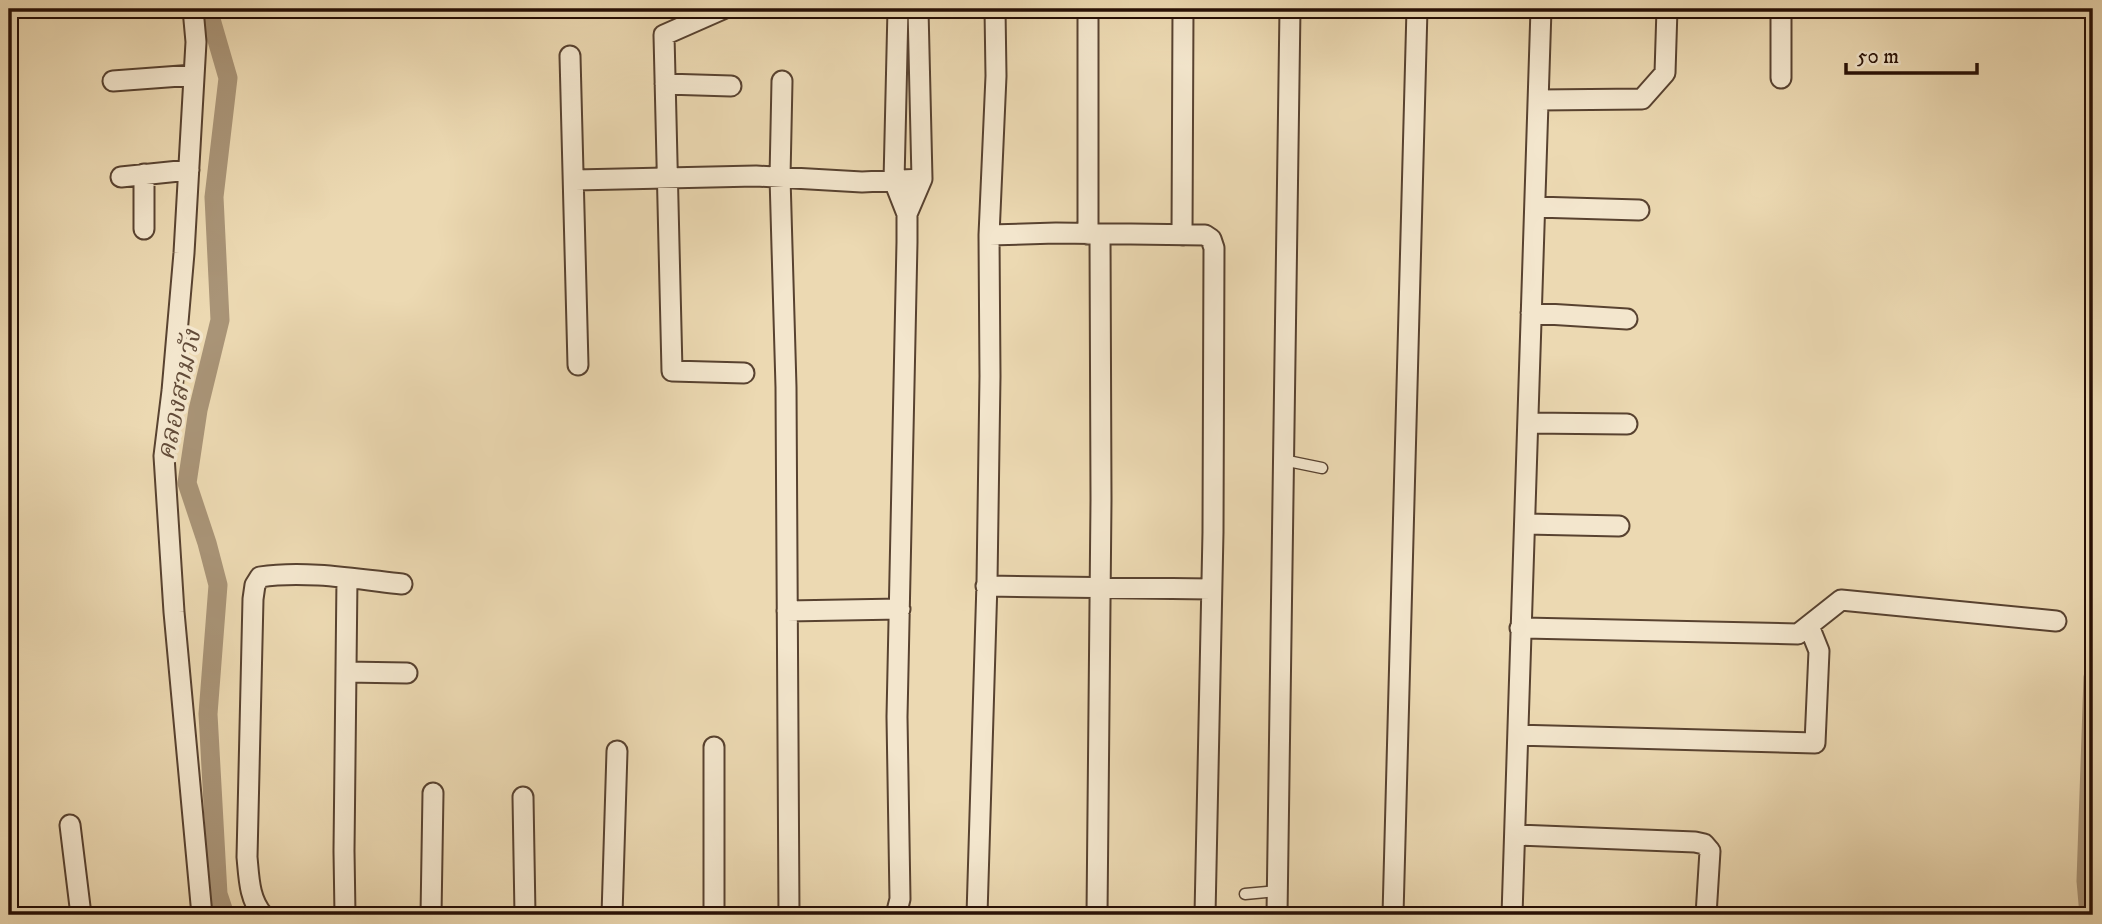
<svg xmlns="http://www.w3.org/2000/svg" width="2102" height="924" font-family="'IM FELL DW Pica','Noto Serif Thai',serif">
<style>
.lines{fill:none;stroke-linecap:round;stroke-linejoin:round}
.canal{stroke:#a99477;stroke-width:19}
.lane-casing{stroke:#584230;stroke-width:13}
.street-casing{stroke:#584230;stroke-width:23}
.lane{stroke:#f3e6cd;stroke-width:10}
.street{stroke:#f3e6cd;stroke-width:19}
.labels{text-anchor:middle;stroke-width:7;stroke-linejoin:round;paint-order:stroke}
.water-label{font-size:26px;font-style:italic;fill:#624b38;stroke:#f3e6cd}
</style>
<rect width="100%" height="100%" fill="#ecd9b2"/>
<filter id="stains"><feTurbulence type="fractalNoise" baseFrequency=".00286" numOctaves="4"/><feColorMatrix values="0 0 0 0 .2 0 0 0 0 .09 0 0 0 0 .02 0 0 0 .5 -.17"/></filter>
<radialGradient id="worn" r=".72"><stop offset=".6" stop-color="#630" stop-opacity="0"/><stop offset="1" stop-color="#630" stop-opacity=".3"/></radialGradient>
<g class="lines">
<path class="canal" d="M208,9L228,78L214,197L220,320L198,410L187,483L207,543L218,585L208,714L218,894L225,915
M2089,915L2086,881L2093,677"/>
<g class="lane-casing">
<path id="lane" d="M1283,460L1322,468
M1245,894L1277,891"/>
</g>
<g class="street-casing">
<path id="street" d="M193,9L196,42L184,253L172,391L164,456L174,612L202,915
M723,9L664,35L672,371L744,373
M1088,9V234
M570,56L578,365
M1781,78V9
M113,81L194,75
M782,81L780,177L786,387L789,915
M665,84L731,86
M1539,100L1642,99L1665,73L1667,9
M144,174V229
M121,177L189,170
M575,180L756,176L862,182L922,179
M1535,207L1639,210
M907,214L922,179L918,9
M989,235L1056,233L1205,235L1211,239L1214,248L1213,532L1205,915
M1182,235L1183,9
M1531,313L1627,319
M1528,423L1627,424
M1526,524L1619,526
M986,586L1211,589
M787,611L900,609
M1520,628L1798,634L1841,600L2056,621
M346,672L407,673
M1518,735L1815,743L1819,651L1809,626
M714,747V915
M523,797L525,915
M70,825L81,915
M1516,835L1695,842L1704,844L1710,851L1706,915
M263,915C249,899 249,878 247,857L253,599L255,585L260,577C304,570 357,579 402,584
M345,915L344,851L347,578
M431,915L433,793
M612,915L617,751
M896,915L900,899L897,717L907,242V214L894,181L898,9
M977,915L987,582L990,376L989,235L996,76L995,9
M1097,915L1101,500L1100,234
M1277,915L1290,9
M1393,915L1417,9
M1512,915L1541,9"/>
</g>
<use href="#lane" class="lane"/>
<use href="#street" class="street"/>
</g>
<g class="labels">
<g class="water-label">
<text transform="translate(178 395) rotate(-78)" y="9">คลองสามวัง</text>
</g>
</g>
<rect width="2102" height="924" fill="none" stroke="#ecd9b2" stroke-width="35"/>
<rect x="10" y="10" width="2081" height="903" fill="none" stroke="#270f05" stroke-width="3.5"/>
<rect x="18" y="18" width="2067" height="889" fill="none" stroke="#270f05" stroke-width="2"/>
<path d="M1846 63v10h131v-10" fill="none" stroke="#270f05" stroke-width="3.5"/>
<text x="1857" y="63" font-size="21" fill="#270f05" stroke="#f3e6cd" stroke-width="5" paint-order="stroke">50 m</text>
<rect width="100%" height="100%" filter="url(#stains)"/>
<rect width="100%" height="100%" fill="url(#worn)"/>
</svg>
